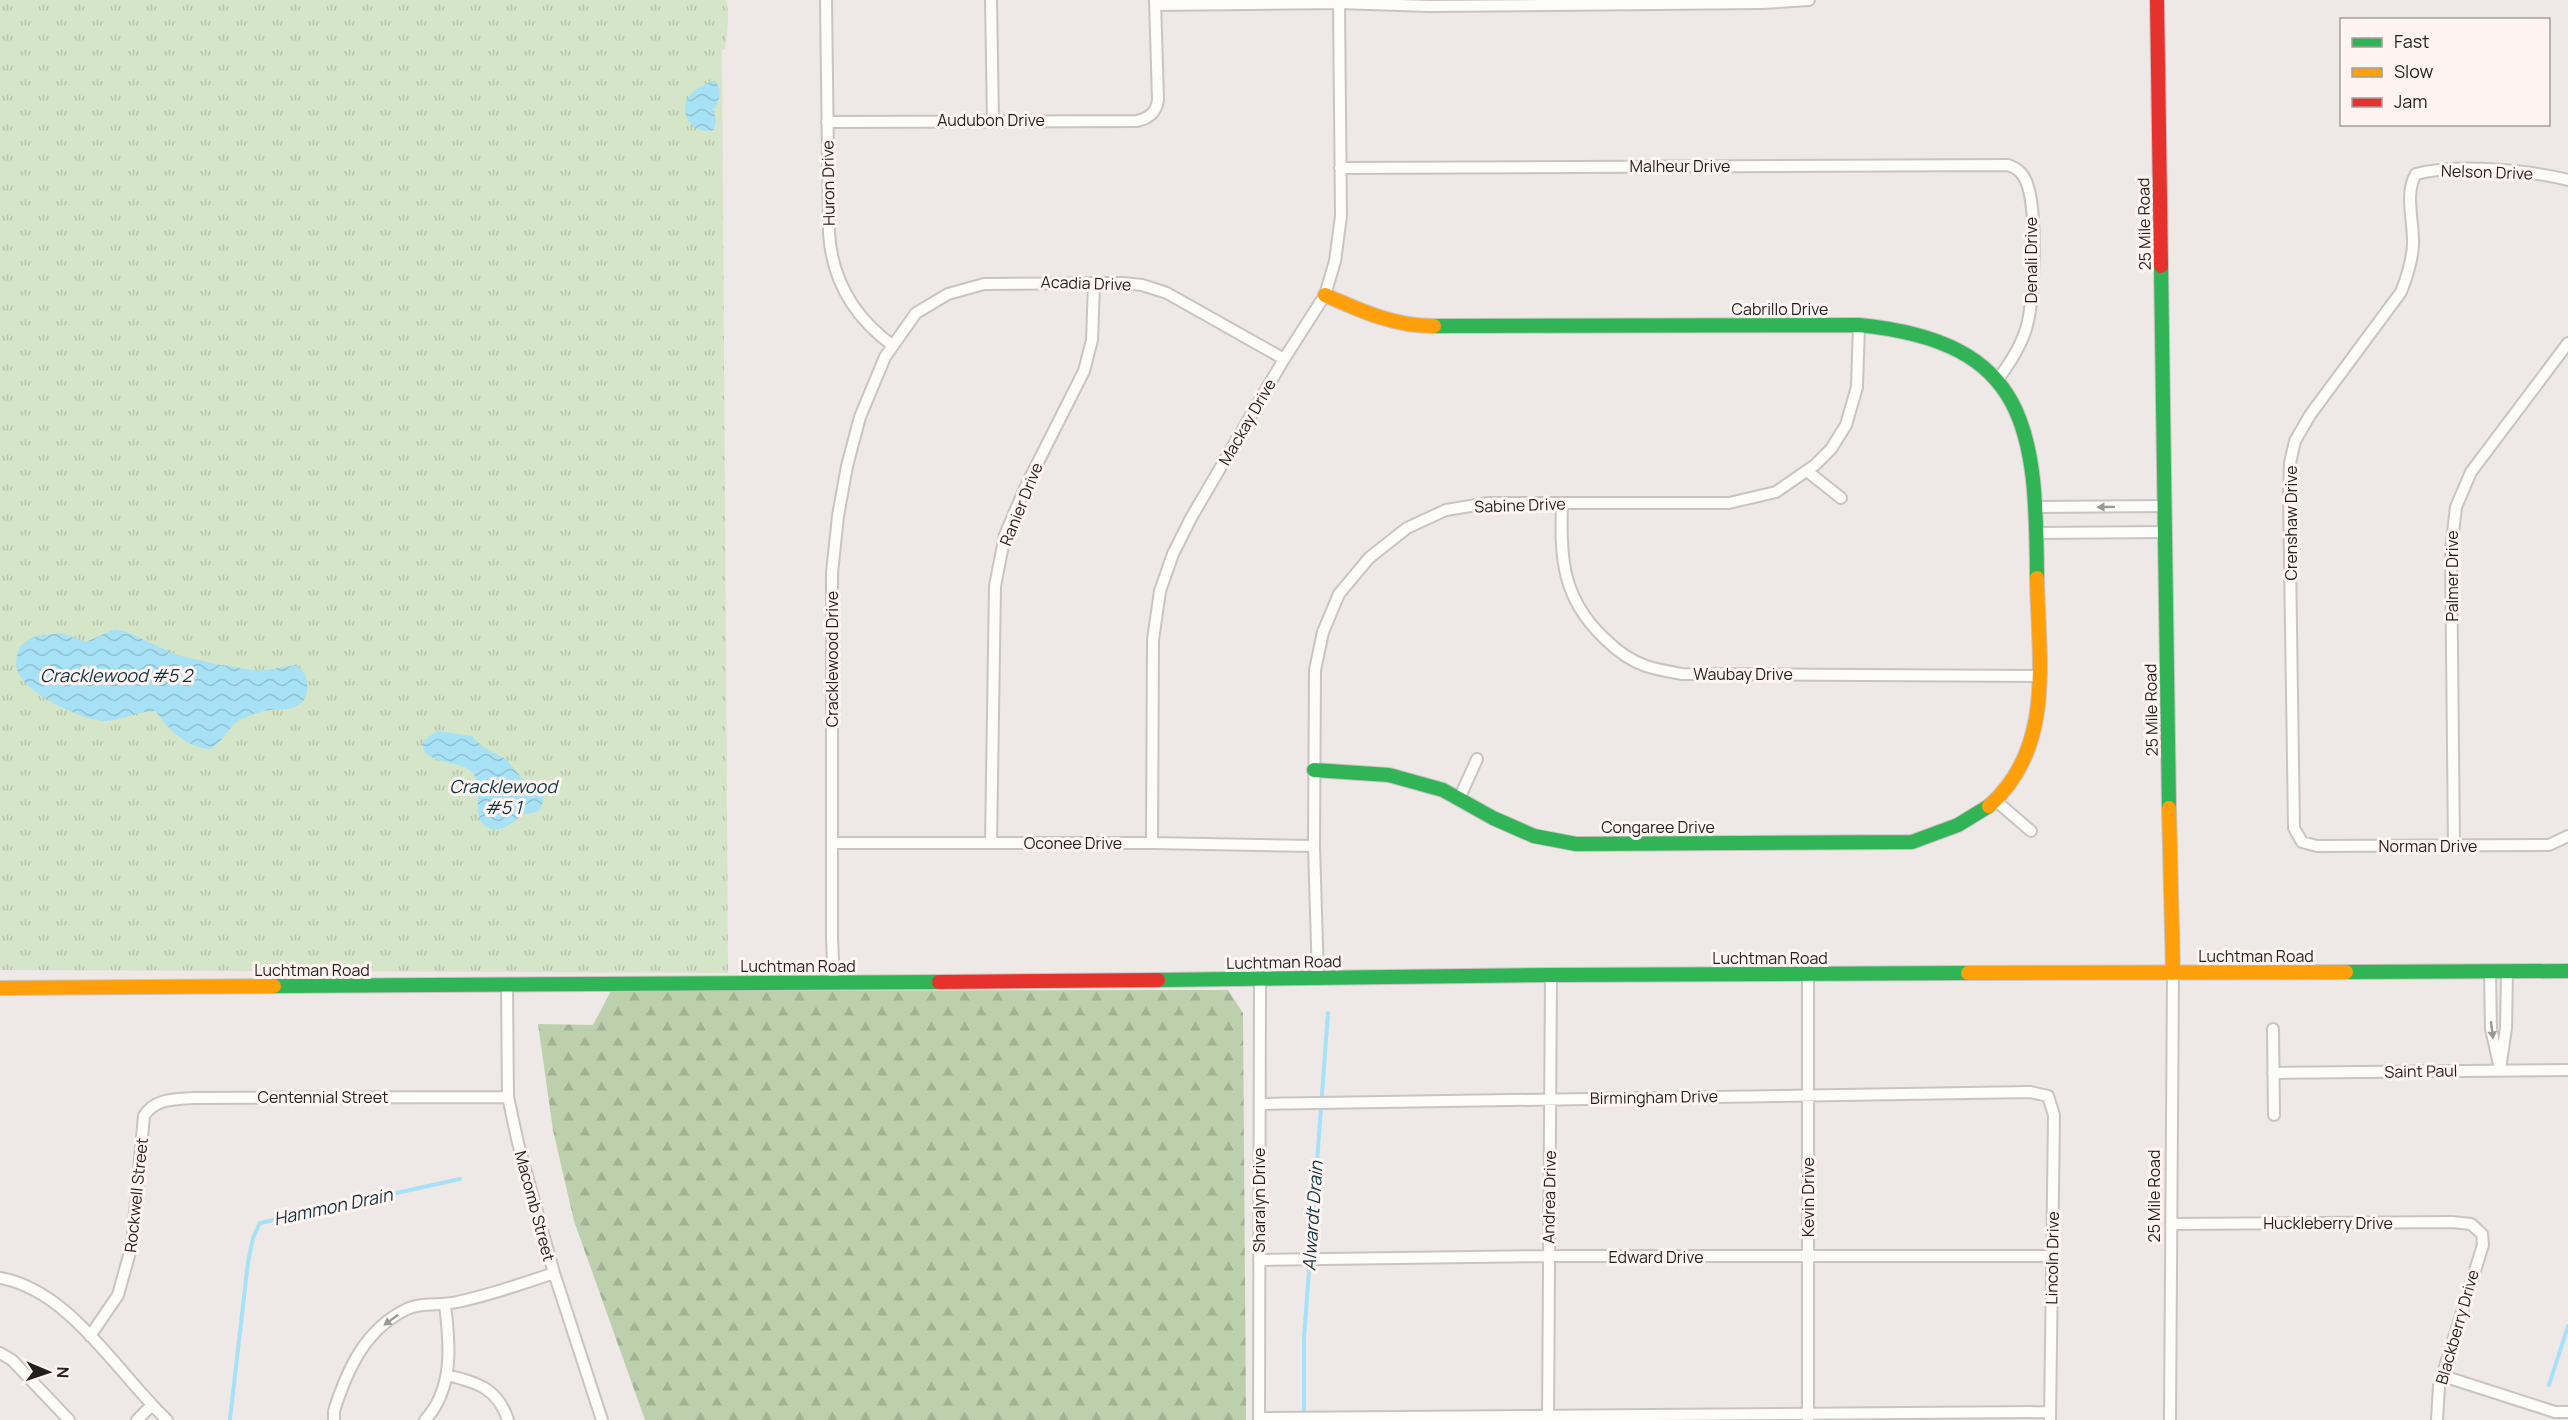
<svg xmlns="http://www.w3.org/2000/svg" width="2568" height="1420" font-family="Manrope,sans-serif">
<style>
.grass{fill:url(#grass-tufts)}
.forest{fill:url(#forest-firs)}
.water{fill:url(#water-waves)}
.lines{fill:none;stroke-linecap:round;stroke-linejoin:round}
.stream{stroke:#a7e1f5;stroke-width:4}
.street-casing{stroke:#c9c4c3;stroke-width:14}
.fast-casing{stroke:#c9c4c3;stroke-width:16}
.slow-casing{stroke:#c9c4c3;stroke-width:16}
.jam-casing{stroke:#c9c4c3;stroke-width:16}
.street{stroke:#fcfcfb;stroke-width:10}
.fast{stroke:#30b455;stroke-width:14}
.slow{stroke:#ff9f0a;stroke-width:14}
.jam{stroke:#e5322d;stroke-width:14}
.oneway{fill:#9a9997}
.labels{text-anchor:middle;stroke-width:6;stroke-linejoin:round;paint-order:stroke}
.street-label{font-size:16px;fill:#221f1d;stroke:#fff4f1}
.water-label{font-size:18px;font-style:italic;fill:#0c3542;stroke:#fff4f1}
</style>
<defs>
<pattern id="grass-tufts" width="24" height="20" patternUnits="userSpaceOnUse" patternTransform="scale(1.5)"><rect width="24" height="20" fill="#d5e5c8"/><path d="M3 7l-1-3M5 7V3M7 7l1-3M15 17l-1-3M17 17v-4M19 17l1-3" fill="none" stroke="#b7c4ab"/></pattern>
<pattern id="forest-firs" width="22" height="20" patternUnits="userSpaceOnUse" patternTransform="scale(1.5)"><rect width="22" height="20" fill="#bdd0ae"/><path d="M5 1l3.5 6h-7zM16 11l3.5 6h-7z" fill="#a2b295"/></pattern>
<pattern id="water-waves" width="16" height="10" patternUnits="userSpaceOnUse" patternTransform="scale(1.5)"><rect width="16" height="10" fill="#a7e1f5"/><path d="M0 5q4-4 8 0t8 0" fill="none" stroke="#8fc1d2"/></pattern>
</defs>
<rect width="100%" height="100%" fill="#eee8e6"/>
<path class="grass" d="M0,0H726C730,16 727,33 725,49L722,50L728,973L0,970Z"/>
<path class="forest" d="M1228,990L1243,1013L1246,1420H645L574,1221L553,1130L538,1024L593,1025L611,991Z"/>
<path class="water" d="M712,81L716,82C723,92 719,101 713,111L716,119L714,130C697,135 681,120 686,102C689,92 703,85 712,81Z
M115,629L127,632L177,655L215,664L259,671L296,665C303,670 306,674 307,683C309,707 293,709 274,710C263,710 250,715 239,720C229,726 218,751 206,749C185,745 166,728 156,711C140,710 123,720 106,721C83,721 23,693 17,669C15,662 17,653 20,646L33,637L61,633L86,642Z
M437,731L472,736L483,747L506,759L525,782L540,790L544,800L539,811C534,813 530,813 525,814C514,819 506,832 492,829C466,822 487,787 472,772C459,759 418,765 423,741Z"/>
<g class="lines">
<path class="stream" d="M2549,1385L2568,1326
M1304,1416V1338L1328,1013
M230,1419L248,1262L253,1238L260,1223L460,1179"/>
<g class="street-casing">
<path id="street" d="M826,0L829,233C832,281 854,317 892,345
M991,0L993,120
M1155,5L1339,3L1429,6L1763,3L1809,0
M827,122L1137,121C1149,118 1156,113 1158,100L1155,0
M1340,168L2008,165C2016,168 2021,171 2025,179C2038,203 2035,302 2026,329C2020,348 2009,364 1997,381
M2568,180C2528,170 2456,163 2416,174C2404,193 2414,222 2413,245C2412,261 2407,277 2401,292L2310,415L2295,441L2290,463L2289,492L2294,828L2302,842L2317,846L2549,845L2568,836
M1807,471L1841,498
M1562,503C1560,558 1562,598 1604,638C1615,649 1631,661 1646,666C1658,670 1671,672 1682,674L2039,676
M2036,507L2165,506
M2036,533L2165,532
M1459,799L1477,759
M1996,801L2031,831
M832,843H1152L1314,846
M991,843L995,586L1005,535L1025,488L1084,371L1092,340L1094,284
M1152,843L1153,640L1160,591L1173,554L1191,518L1284,359L1325,295L1335,261L1341,216L1339,3
M2454,846L2451,550L2456,507L2471,472L2568,343
M2490,972L2491,1029L2500,1069L2506,1028L2507,971
M1318,979L1314,846L1315,670L1323,632L1339,594L1369,558L1407,528L1446,510L1489,503H1729L1776,492L1815,465L1831,449L1846,425L1857,387L1859,325
M834,982L832,939V573L838,516L847,466L860,417L885,357L916,313L948,294L984,284L1122,283L1142,285L1167,293L1284,359
M507,985L508,1097L518,1143L554,1273L602,1420
M2273,1029L2274,1115
M2273,1073L2568,1070
M1260,1104L2030,1092L2048,1096L2054,1115L2050,1420
M2171,1224L2452,1222L2471,1224L2482,1234L2483,1245L2439,1386L2437,1420
M1259,1260L1548,1256H2052
M0,1278C70,1290 118,1374 167,1420
M90,1336L118,1295L132,1245L144,1116C154,1099 174,1099 193,1098L508,1097
M0,1353L12,1360L69,1420
M447,1375C476,1382 498,1388 508,1420
M2443,1376L2555,1412H2568
M1259,1418L2050,1412
M137,1420L151,1406
M334,1420V1411C347,1370 365,1329 407,1309C421,1302 441,1306 457,1302C490,1295 522,1284 554,1273
M425,1420C454,1389 450,1344 445,1305
M1259,1420L1260,979
M1548,1420L1551,975
M1808,1420V974
M2170,1420L2173,973"/>
</g>
<g class="fast-casing">
<path id="fast" d="M2161,266L2169,808
M1434,326L1859,325C2030,342 2036,430 2037,578
M1314,770L1389,775L1443,790L1493,818L1534,836L1576,844L1912,842L1958,825L1989,806
M2346,972L2568,971
M1158,980L1551,975L1968,973
M274,986L939,982"/>
</g>
<g class="slow-casing">
<path id="slow" d="M1325,295C1361,311 1394,326 1434,326
M1989,806C2056,747 2038,657 2037,578
M2169,808L2173,973
M1968,973L2346,972
M0,988L274,986"/>
</g>
<g class="jam-casing">
<path id="jam" d="M2157,0L2161,266
M939,982L1158,980"/>
</g>
<use href="#street" class="street"/>
<use href="#fast" class="fast"/>
<use href="#slow" class="slow"/>
<use href="#jam" class="jam"/>
</g>
<defs><path id="oneway-solid" d="M-6-.8H1V-3.2L6.5 0L1 3.2V.8H-6Z" transform="scale(1.5)"/></defs>
<g class="oneway">
<use href="#oneway-solid" transform="translate(2106 507) rotate(179)"/>
<use href="#oneway-solid" transform="translate(2492 1030) rotate(83)"/>
<use href="#oneway-solid" transform="translate(391 1320) rotate(143)"/>
</g>
<g class="labels">
<g class="street-label">
<text x="991" y="126">Audubon Drive</text>
<text x="1680" y="172">Malheur Drive</text>
<text transform="translate(2487 172) rotate(2)" y="6">Nelson Drive</text>
<text transform="translate(828 183) rotate(-91)" y="6">Huron Drive</text>
<text transform="translate(2144 224) rotate(-91)" y="6">25 Mile Road</text>
<text transform="translate(2031 260) rotate(-90)" y="6">Denali Drive</text>
<text transform="translate(1086 283) rotate(2)" y="6">Acadia Drive</text>
<text x="1780" y="315">Cabrillo Drive</text>
<text transform="translate(1247 422) rotate(-60)" y="6">Mackay Drive</text>
<text transform="translate(1021 504) rotate(-68)" y="6">Ranier Drive</text>
<text transform="translate(1520 505) rotate(-2)" y="6">Sabine Drive</text>
<text transform="translate(2291 523) rotate(-90)" y="6">Crenshaw Drive</text>
<text transform="translate(2452 576) rotate(-90)" y="6">Palmer Drive</text>
<text transform="translate(832 659) rotate(-90)" y="6">Cracklewood Drive</text>
<text x="1743" y="680">Waubay Drive</text>
<text transform="translate(2151 710) rotate(-91)" y="6">25 Mile Road</text>
<text x="1658" y="833">Congaree Drive</text>
<text x="1073" y="849">Oconee Drive</text>
<text x="2428" y="852">Norman Drive</text>
<text x="2256" y="962">Luchtman Road</text>
<text x="1770" y="964">Luchtman Road</text>
<text transform="translate(1284 962) rotate(-1)" y="6">Luchtman Road</text>
<text x="798" y="972">Luchtman Road</text>
<text x="312" y="976">Luchtman Road</text>
<text transform="translate(2421 1071) rotate(-1)" y="6">Saint Paul</text>
<text x="323" y="1103">Centennial Street</text>
<text transform="translate(1654 1097) rotate(-1)" y="6">Birmingham Drive</text>
<text transform="translate(136 1195) rotate(-84)" y="6">Rockwell Street</text>
<text transform="translate(2154 1196) rotate(-90)" y="6">25 Mile Road</text>
<text transform="translate(1549 1197) rotate(-89)" y="6">Andrea Drive</text>
<text transform="translate(1808 1197) rotate(-90)" y="6">Kevin Drive</text>
<text transform="translate(1259 1200) rotate(-90)" y="6">Sharalyn Drive</text>
<text transform="translate(535 1206) rotate(75)" y="6">Macomb Street</text>
<text x="2328" y="1229">Huckleberry Drive</text>
<text x="1656" y="1263">Edward Drive</text>
<text transform="translate(2052 1258) rotate(-89)" y="6">Lincoln Drive</text>
<text transform="translate(2457 1327) rotate(-74)" y="6">Blackberry Drive</text>
</g>
<g class="water-label">
<text x="116" y="682">Cracklewood #5 2</text>
<text x="503" y="793">Cracklewood<tspan x="503" dy="21">#5 1</tspan></text>
<text transform="translate(333 1207) rotate(-12)" y="6">Hammon Drain</text>
<text transform="translate(1313 1216) rotate(-86)" y="6">Alwardt Drain</text>
</g>
</g>
<rect x="2340" y="18" width="210" height="108" fill="#fff4f1" stroke="#a79f9c" stroke-width="1.5"/>
<rect x="2352" y="38" width="30" height="9" fill="#30b455" stroke="#a79f9c" stroke-width="1.5"/>
<text x="2394" y="48" font-size="18" fill="#221f1d">Fast</text>
<rect x="2352" y="68" width="30" height="9" fill="#ff9f0a" stroke="#a79f9c" stroke-width="1.5"/>
<text x="2394" y="78" font-size="18" fill="#221f1d">Slow</text>
<rect x="2352" y="98" width="30" height="9" fill="#e5322d" stroke="#a79f9c" stroke-width="1.5"/>
<text x="2394" y="108" font-size="18" fill="#221f1d">Jam</text>
<g transform="translate(48 1372) rotate(92)" stroke="#fff4f1" stroke-width="4.5" paint-order="stroke">
<path d="M0-4.5L10 22L0 15L-10 22Z" fill="#221f1d"/>
<text y="-9" font-size="16" font-weight="bold" text-anchor="middle" fill="#221f1d">N</text>
</g>
</svg>
